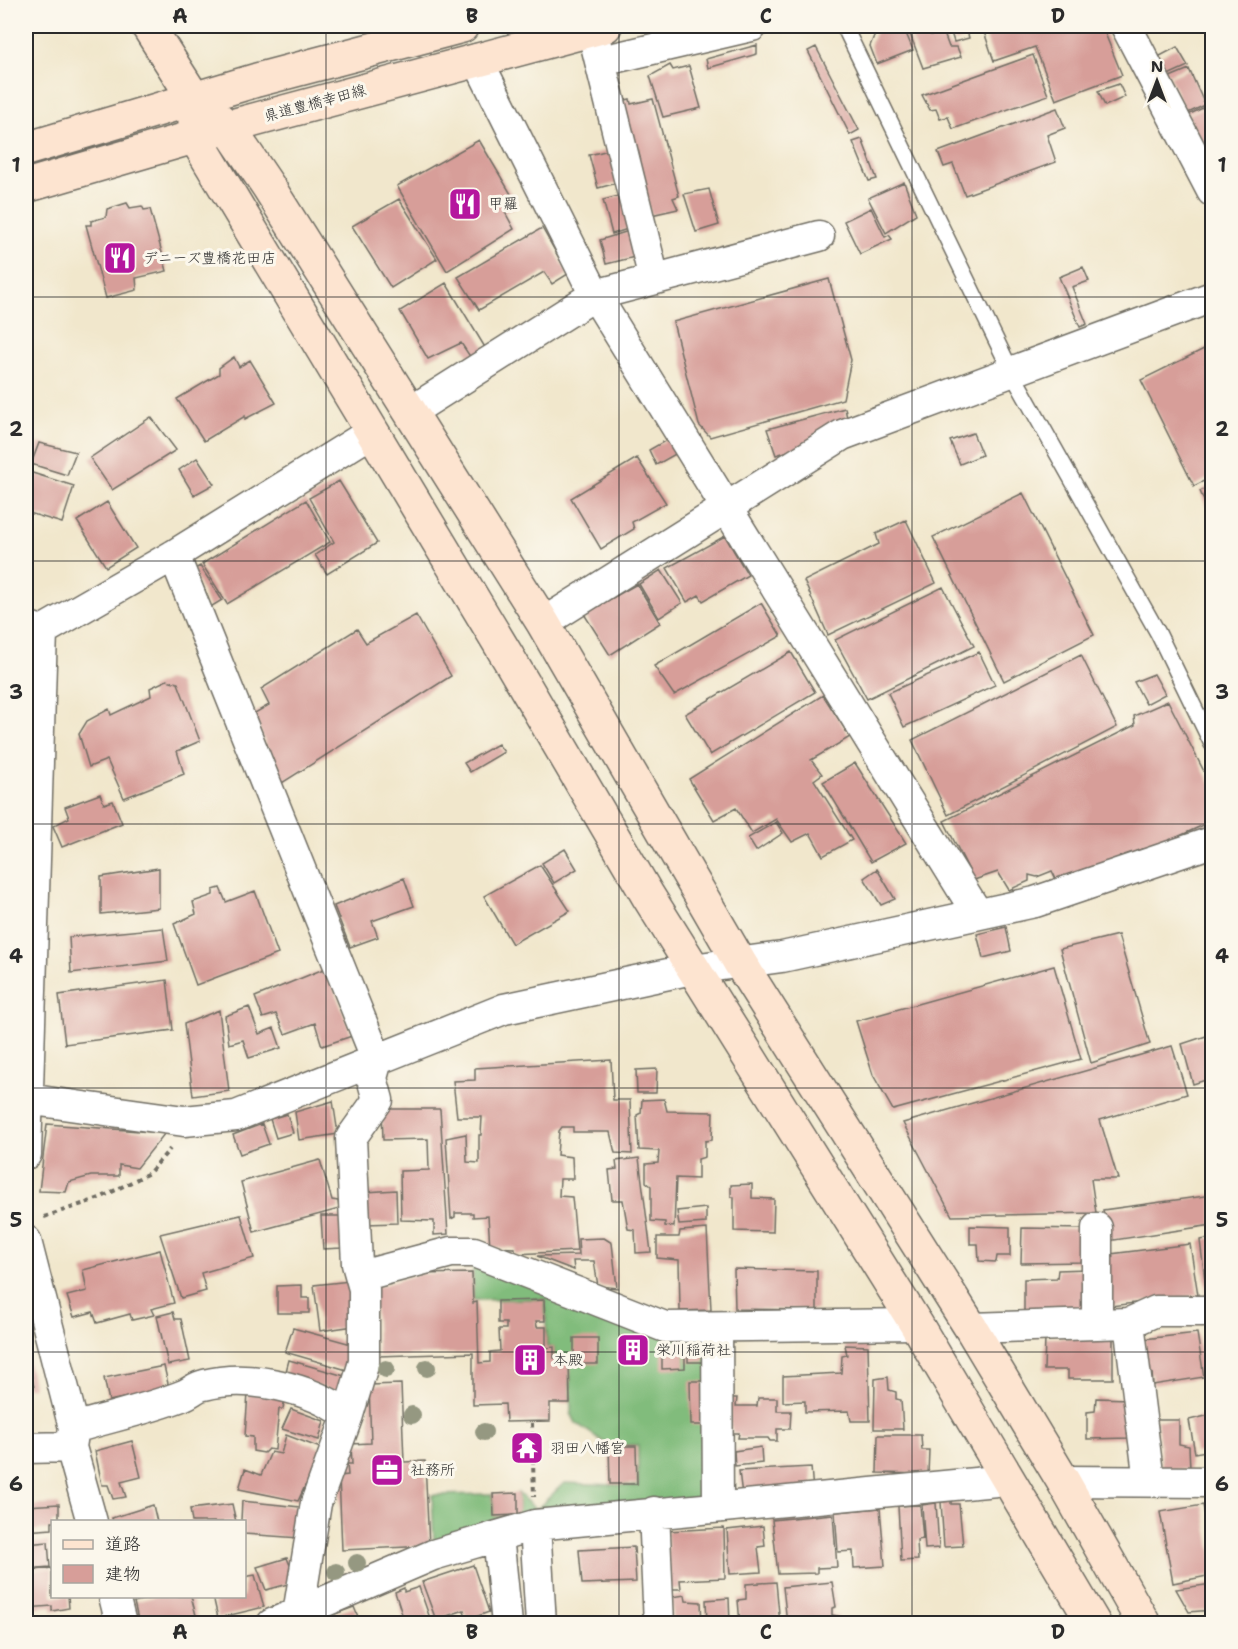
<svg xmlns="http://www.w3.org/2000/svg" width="1238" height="1649" font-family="'Shantell Sans','Klee One',sans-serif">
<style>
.forest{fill:#81bc7b;stroke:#567453;stroke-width:1.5}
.building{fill:#d79e99}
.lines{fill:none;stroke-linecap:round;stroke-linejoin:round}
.lane-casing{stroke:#706d63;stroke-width:18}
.street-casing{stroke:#706d63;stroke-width:33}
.secondary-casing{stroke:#706d63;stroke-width:36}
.path{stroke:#706d63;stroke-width:4;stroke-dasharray:4.5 4.5;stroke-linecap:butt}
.lane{stroke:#fff;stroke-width:15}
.street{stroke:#fff;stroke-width:30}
.secondary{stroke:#fde4d0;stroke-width:33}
.tree{fill:#959881}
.grid{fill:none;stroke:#2b2b2b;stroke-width:1.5;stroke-opacity:0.55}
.labels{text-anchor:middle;stroke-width:6;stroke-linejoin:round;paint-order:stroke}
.street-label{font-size:15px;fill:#2b2b2b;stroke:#fbf7ec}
.poi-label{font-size:15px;fill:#2b2b2b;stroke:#fbf7ec;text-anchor:start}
.neatline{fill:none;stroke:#2b2b2b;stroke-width:2}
.grid-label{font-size:20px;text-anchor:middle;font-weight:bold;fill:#2b2b2b}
</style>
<rect width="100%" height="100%" fill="#fbf7ec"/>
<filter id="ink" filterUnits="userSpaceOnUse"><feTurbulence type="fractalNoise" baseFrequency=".0167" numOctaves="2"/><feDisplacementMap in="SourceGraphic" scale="12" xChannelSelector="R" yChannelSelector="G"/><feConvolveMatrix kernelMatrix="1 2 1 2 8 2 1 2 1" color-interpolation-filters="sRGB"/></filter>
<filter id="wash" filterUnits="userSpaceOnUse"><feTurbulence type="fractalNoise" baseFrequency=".008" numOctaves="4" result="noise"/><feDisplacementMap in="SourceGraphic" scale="24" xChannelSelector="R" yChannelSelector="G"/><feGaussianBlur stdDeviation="1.35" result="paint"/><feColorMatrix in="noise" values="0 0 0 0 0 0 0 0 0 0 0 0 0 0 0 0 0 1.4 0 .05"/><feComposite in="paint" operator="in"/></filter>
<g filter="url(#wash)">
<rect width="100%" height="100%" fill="#f1e7cc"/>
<path class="forest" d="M473,1262L701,1337L710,1345L711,1487L700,1498L434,1545L432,1495L493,1494L494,1516L518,1515V1493L536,1510L564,1483L638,1486V1445H608L576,1423L571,1413L570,1357L554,1358V1347H547L545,1299L473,1300Z"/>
<g id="blocks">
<path class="building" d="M878,26H903L913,50L877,64L870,46Z
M907,26H928L931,35L943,31L949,47H957L961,57L923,68Z
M949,26H966L969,38L954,42Z
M982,26H1102L1122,75L1056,100L1035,47L994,61Z
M757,45V54L708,68L706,59Z
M816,47L859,130L850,135L808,51Z
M1177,47L1188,66L1168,75L1158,57Z
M1033,55L1048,95L953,129L948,117L940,119L936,109L930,110L922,95Z
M670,65L673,70L689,66L701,108L663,117L650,76Z
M1189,69L1205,105L1186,114L1170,77Z
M1119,84L1125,97L1105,106L1098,91Z
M630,99L631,104L653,99L679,196L673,198L678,209L651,215L617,102Z
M1207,106L1212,118V157L1207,159L1188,115Z
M1057,108L1065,128L1047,135L1056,162L965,195L953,164L944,167L938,152Z
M862,139L877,179L869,181L853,142Z
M479,140L518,206L505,212L514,229L447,271L397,186Z
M613,149L621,182L598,188L589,155Z
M904,182L916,214L886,233L868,198Z
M709,189L719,225L696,232L684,194Z
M626,194L634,227L612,234L603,200Z
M399,199L437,259L391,288L352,226Z
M127,203L130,208L142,206L144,210L150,209L167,271L136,278L137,290L106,298L86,225H91V221L106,217L107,209Z
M871,208L885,237L889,235L892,239L860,254L844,221Z
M542,228L568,274L552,284L544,272L479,310L458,277Z
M632,230L639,256L606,264L600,240Z
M1083,267L1089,281L1072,287L1087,324L1080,327L1059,277Z
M829,279L851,360L843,399L710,437L699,425L673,322Z
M446,283L486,349L471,358L461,343L428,359L400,311Z
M1212,345V477L1194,486L1141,380Z
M234,357L239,367L250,360L276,403L245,419V416L204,441L177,399L219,374V368Z
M845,408L847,418L798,448L776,455L767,429Z
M151,417L176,450L112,490L90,458Z
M973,433L982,455L960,464L950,441Z
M670,438L679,452L656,465L649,450Z
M39,443L76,452L67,475L31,464Z
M197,458L214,484L194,495L179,470Z
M637,458L666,503L632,522L634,529L601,549L571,498Z
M26,471L74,486L62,523L26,512Z
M339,481L377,543L327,574L315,555L334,542L309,498Z
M1211,485L1212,506L1207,508L1200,491Z
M1023,493L1094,635L1004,681L933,537Z
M306,500L330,542L227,604L202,564Z
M107,502L136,548L106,567L77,521Z
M906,520L936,583L828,635L804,581L879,544L876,534Z
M725,536L748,575L703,601L699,595L687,602L667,568Z
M200,566L222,600L209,608L193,570Z
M661,570L682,603L659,618L639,584Z
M637,584L660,623L610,655L584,614Z
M943,587L974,646L867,699L835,640Z
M761,603L781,636L674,695L654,666Z
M416,615L451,676L282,783L253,714L269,705L261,689L357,629L366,643Z
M791,652L815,692L710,755L685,714Z
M979,652L995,685L904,727L888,693Z
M1081,655L1117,727L948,815L912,740Z
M1154,674L1165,694L1146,704L1134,682Z
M167,680L178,683L200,741L177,751L184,774L124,798L107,760L89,767L79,734L87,721L109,709L111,715L151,696L150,688Z
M823,695L850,737L811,760L822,774L814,780L852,840L823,856L810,833L792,842L776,819L752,833L736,808L714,820L689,779Z
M1168,701L1212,787V821L1145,852L1142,849L1058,883L1052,871L1037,877L1029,875V881L1009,890L998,872L974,880L944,821L1135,725L1134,716Z
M498,744L504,752L470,772L464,763Z
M855,763L906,843L871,862L823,782Z
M100,794L104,804L113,801L122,823L62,847L53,826L69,818L65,807Z
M776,822L783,833L756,851L748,838Z
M565,849L577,869L554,883L542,863Z
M540,865L570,911L512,944L484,896Z
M159,868V908L101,914V877Z
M877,869L895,899L881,905L864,878Z
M404,878L414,906L372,921L378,937L350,947L334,906Z
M220,888L226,902L255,891L278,954L196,985L174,924L196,914L193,902L213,895V890Z
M1006,927L1011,951L983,958L977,934Z
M163,928L168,961L71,973L69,937Z
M1118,935L1150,1044L1091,1063L1060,949Z
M1054,966L1081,1059L893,1110L873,1075L856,1021Z
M326,968L352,1036L322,1046L315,1023L285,1034L276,1014L263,1018L255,997Z
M167,980L173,1030L65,1044L59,995Z
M249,1007L259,1034L274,1028L281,1048L249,1058L243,1040L229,1044L225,1016Z
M219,1010L229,1091L193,1096L184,1024Z
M1212,1034V1078L1193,1084L1182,1044Z
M1172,1046L1187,1094L1100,1120L1118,1179H1091L1096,1213L952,1216L903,1123Z
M611,1060L613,1100H630L632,1154L615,1153L610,1132H573V1127H562L559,1131L557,1155L572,1157L573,1179H560L559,1196L572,1197L577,1251L515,1254V1248L490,1247L488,1216L473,1217V1213H455V1217L451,1219L446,1138L466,1134L467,1162L479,1163V1135H481L482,1117H457L453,1081L475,1080V1068Z
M657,1069L656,1093H637L636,1070Z
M664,1099L667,1111L713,1112L712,1140L705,1141V1157L698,1159V1179L676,1178L674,1227L665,1226V1222L651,1221V1186L646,1182V1164L658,1163L659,1151L639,1150L637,1115L641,1113L642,1100Z
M333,1101L338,1134L299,1140L295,1112Z
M382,1109H440L448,1234L434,1235V1221L401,1220L400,1171L429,1170L428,1139L383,1140Z
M287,1114L293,1133L276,1138L270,1119Z
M47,1124L165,1133L137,1168L119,1165V1176H91L69,1182L66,1192L39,1191Z
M262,1124L269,1144L240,1154L233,1135Z
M639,1158L651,1252L636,1253L635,1230L628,1229L623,1200H612L609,1170L617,1169L616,1161Z
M320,1160L332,1200L338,1201L339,1209L254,1232L241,1182Z
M752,1184V1198L774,1199L773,1232L734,1231V1197H731V1185Z
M396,1190L397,1223L366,1224V1192Z
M1212,1195V1225L1108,1241L1103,1210Z
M706,1208V1223L679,1225L677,1211Z
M241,1215L254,1258L201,1273L206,1291L181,1298L160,1234Z
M321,1216H341L342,1248L323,1249Z
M970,1226L1010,1227V1256H997L996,1262L979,1261L978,1244H970Z
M1022,1228L1084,1229V1262L1021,1263Z
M707,1229L711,1310L680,1311L679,1260L657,1258V1237H679L680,1231Z
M604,1238L612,1243L617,1288L598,1286L594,1261H573L574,1270L537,1256L579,1255L578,1239Z
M1212,1238V1295L1207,1296L1200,1240Z
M1190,1244L1198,1295L1111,1306L1103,1255Z
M160,1250L174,1303L151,1309L154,1315L132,1320L130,1314L97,1323L93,1312L74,1317L67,1296L87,1291L83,1270Z
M734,1269L817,1271V1310L735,1309Z
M1087,1269L1092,1314L1024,1315V1279L1057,1278L1058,1270Z
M472,1273L473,1303L477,1302L479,1363L490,1362V1352L500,1351L499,1329H506V1323H498V1301L544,1300L545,1321H536L537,1327H546V1348L554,1347V1358H569L570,1403H550V1421L506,1422L505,1404L473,1405V1353L378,1356L374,1288L419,1274Z
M350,1281L354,1326L320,1331L314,1285Z
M302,1285V1298H309V1313H277V1286Z
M173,1312L175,1319H181L190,1361L168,1365L157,1316Z
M293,1328L355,1345L347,1370L285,1352Z
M1197,1333L1204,1377L1153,1385L1152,1373L1146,1374L1144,1339Z
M574,1338H598V1364H574Z
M622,1338H644V1363H622Z
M1045,1338H1113V1379H1068V1370H1044Z
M662,1343H685V1368L662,1369Z
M688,1343H705V1362H688Z
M845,1345L868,1346L870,1421H851L849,1411L805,1412V1401L783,1402V1376L841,1373L842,1356L847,1355Z
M26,1354L34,1387L26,1388Z
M289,1360L348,1377L343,1393L285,1375Z
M164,1366L169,1388L109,1401L104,1378Z
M888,1377L889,1390L896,1392V1399L901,1400L903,1429H874L875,1379Z
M690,1381H704V1425H691Z
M401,1384L404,1462L425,1461L429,1546L342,1550L339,1476L348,1475L347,1464H352L351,1444L371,1443L369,1385Z
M248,1393L285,1398L283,1409H279L275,1450L268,1449L264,1453L253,1451V1437L245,1436Z
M731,1398H737L736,1406H757L758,1398H777V1411H791L790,1429H777V1441H770L768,1438H738L739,1433H733L730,1421Z
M1096,1398L1129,1399L1130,1438L1087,1439V1412L1095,1411Z
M291,1409L324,1421L319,1440L282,1429Z
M1210,1415L1212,1450L1195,1453L1189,1420Z
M1157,1420H1179V1444L1189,1446L1190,1470L1162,1468Z
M286,1435L323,1449L310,1485L305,1486L298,1501L239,1489L245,1469L261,1475L271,1452L281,1454Z
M878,1435H921L922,1450H929L928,1474L877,1473Z
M132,1441L141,1477L121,1482L126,1497L113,1499L108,1485H102L95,1451Z
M609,1446H636L637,1484H610Z
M761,1447L762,1463L735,1466L734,1451Z
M811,1467L813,1491L742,1495L739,1471Z
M518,1493V1515L494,1516L493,1494Z
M242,1501L300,1507V1538L244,1534V1522L241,1520Z
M951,1501V1504H959L963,1546L944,1547L941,1502Z
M936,1503L939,1548L925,1549L922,1505Z
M59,1504V1522H52V1529L26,1531V1506Z
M232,1504L236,1522H192L190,1509Z
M153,1505L157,1522H113L112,1518Z
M920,1505L923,1539L917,1540L918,1560L901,1561L898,1506Z
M1203,1505L1212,1553V1575L1173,1583L1160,1512Z
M880,1508L885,1566L854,1568L853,1551L838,1552L835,1512Z
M833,1514L837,1567L817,1568V1573L778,1574L772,1520Z
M763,1526L765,1546L758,1547L761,1572L730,1574L727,1530Z
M724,1528L725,1578L680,1580L681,1589H669L667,1531Z
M48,1542L50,1567L26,1569V1544Z
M634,1547L636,1582L582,1584L579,1550Z
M287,1558L292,1570L288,1584L266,1590L257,1567Z
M473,1565L489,1612L467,1620L464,1610L436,1620L422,1582Z
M52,1568V1596H68L69,1608L52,1611V1606L26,1608V1571Z
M255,1575L264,1607L218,1618L213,1596H244V1577Z
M776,1582L780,1624H740L738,1600L746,1599V1584Z
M832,1582L836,1607L832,1608V1615L838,1616L837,1623L815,1624L814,1619L787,1623L783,1587Z
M1212,1584V1610L1189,1612L1176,1589Z
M419,1587L432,1624H405L395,1592L404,1588V1592Z
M685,1595L686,1601L701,1602L702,1624H673L672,1597Z
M157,1596H191L198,1623L139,1624L134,1602Z
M729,1598L730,1624H707L706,1600Z
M354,1607L361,1624H310V1623Z
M77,1617L78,1624H48V1622Z"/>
</g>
</g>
<g filter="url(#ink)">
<use href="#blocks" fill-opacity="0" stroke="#706d63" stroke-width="1.5"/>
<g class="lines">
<g class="lane-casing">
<path id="lane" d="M844,26L1012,373L1158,633L1212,744"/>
</g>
<g class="street-casing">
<path id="street" d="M1126,26L1212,191
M592,29L654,279
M477,59L595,295L977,913
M601,61L752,26
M410,412L595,295L819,236
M174,555L377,1060L372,1078L378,1100L351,1138L357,1264L364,1289V1362L348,1415L316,1503L298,1614
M543,623L842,435L1212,297
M26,626L42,631L174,555L372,432
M26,1099L184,1121L236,1116L504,1009L692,969L782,957L1035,902L1212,842
M26,1154L42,631
M1097,1228V1324
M26,1241L74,1428L71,1447L92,1522
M361,1276L451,1252H474L665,1327L916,1324
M1129,1323L1149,1481
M717,1328L718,1507
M971,1328L1129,1323L1156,1311H1212
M74,1428C110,1417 149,1409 184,1395C191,1392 197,1386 204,1385C249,1373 311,1388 348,1415
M26,1448L71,1447
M1063,1481L1212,1482
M654,1512L659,1624
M535,1525L541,1624
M498,1536L507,1624
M114,1596L121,1624
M272,1624L433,1555L535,1525L1007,1480"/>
</g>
<g class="secondary-casing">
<path id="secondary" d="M148,26L195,100V137L509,659L648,896L916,1324L1094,1624
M195,100L228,127L268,186L543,623L740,963L971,1328L1063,1481L1144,1624
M26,149L257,80L462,26
M26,186L228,127L605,26"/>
</g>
<path class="path" d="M44,1217L100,1198L149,1173L170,1149
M532,1423L534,1497"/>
<use href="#lane" class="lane"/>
<use href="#street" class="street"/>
<use href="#secondary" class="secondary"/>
</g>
<g class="tree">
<circle cx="427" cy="1368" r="9"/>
<circle cx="386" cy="1369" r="9"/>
<circle cx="412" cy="1415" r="9"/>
<circle cx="484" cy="1432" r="9"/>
<circle cx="357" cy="1563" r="9"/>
<circle cx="336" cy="1572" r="9"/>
</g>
</g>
<path class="grid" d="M326,26V1624M619,26V1624M912,26V1624M26,297H1212M26,561H1212M26,824H1212M26,1088H1212M26,1352H1212"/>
<defs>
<g id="restaurant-square" transform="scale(1.725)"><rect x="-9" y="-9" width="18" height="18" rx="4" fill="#b5179e" stroke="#fbf7ec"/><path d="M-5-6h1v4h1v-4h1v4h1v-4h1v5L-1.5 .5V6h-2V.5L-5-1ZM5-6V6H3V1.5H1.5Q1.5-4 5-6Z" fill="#fff"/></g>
<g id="building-square" transform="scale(1.725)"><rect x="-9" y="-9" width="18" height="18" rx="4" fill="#b5179e" stroke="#fbf7ec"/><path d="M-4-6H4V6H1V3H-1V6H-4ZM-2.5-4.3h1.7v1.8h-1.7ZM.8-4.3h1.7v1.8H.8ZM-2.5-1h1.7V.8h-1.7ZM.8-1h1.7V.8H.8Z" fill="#fff"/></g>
<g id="temple-square" transform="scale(1.725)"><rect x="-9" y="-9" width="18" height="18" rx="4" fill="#b5179e" stroke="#fbf7ec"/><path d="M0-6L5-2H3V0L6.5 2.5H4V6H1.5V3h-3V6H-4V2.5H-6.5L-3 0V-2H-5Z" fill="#fff"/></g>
<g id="office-square" transform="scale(1.725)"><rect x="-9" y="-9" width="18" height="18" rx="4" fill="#b5179e" stroke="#fbf7ec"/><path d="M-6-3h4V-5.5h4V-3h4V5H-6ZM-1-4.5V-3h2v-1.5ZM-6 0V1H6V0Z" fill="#fff"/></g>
</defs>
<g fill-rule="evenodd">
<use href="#restaurant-square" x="465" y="204"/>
<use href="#restaurant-square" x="120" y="258"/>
<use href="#building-square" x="633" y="1350"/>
<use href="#building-square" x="530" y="1360"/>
<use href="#temple-square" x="527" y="1448"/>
<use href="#office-square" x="387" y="1470"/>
</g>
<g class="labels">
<g class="street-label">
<text transform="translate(315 103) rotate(-15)" y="5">県道豊橋幸田線</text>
</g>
<g class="poi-label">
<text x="488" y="209">甲羅</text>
<text x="143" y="263">デニーズ豊橋花田店</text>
<text x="656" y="1355">栄川稲荷社</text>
<text x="553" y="1365">本殿</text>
<text x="550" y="1453">羽田八幡宮</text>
<text x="410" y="1475">社務所</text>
</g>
</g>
<rect width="1238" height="1649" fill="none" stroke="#fbf7ec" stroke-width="66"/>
<rect x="51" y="1520" width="195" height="78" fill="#fbf7ec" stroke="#a8a59f" stroke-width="1.5"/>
<rect x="63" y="1540" width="30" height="9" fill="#fde4d0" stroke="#a8a59f" stroke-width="1.5"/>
<text x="105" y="1550" font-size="18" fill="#2b2b2b">道路</text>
<rect x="63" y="1565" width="30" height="18" fill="#d79e99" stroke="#a8a59f" stroke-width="1.5"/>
<text x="105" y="1580" font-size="18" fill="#2b2b2b">建物</text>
<g transform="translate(1157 81)" stroke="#fbf7ec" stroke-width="4.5" paint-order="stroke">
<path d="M0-4.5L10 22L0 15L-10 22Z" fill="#2b2b2b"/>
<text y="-9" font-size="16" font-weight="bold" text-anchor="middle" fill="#2b2b2b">N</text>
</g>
<rect x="33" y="33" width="1172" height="1583" class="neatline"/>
<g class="grid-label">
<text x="180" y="23">A</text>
<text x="472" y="23">B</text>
<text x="766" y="23">C</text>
<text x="1058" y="23">D</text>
<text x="16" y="172">1</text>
<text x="1222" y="172">1</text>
<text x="16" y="436">2</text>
<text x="1222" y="436">2</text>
<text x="16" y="699">3</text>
<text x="1222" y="699">3</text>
<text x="16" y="963">4</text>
<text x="1222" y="963">4</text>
<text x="16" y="1227">5</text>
<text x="1222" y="1227">5</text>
<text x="16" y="1491">6</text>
<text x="1222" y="1491">6</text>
<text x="180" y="1639">A</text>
<text x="472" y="1639">B</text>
<text x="766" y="1639">C</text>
<text x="1058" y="1639">D</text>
</g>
</svg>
